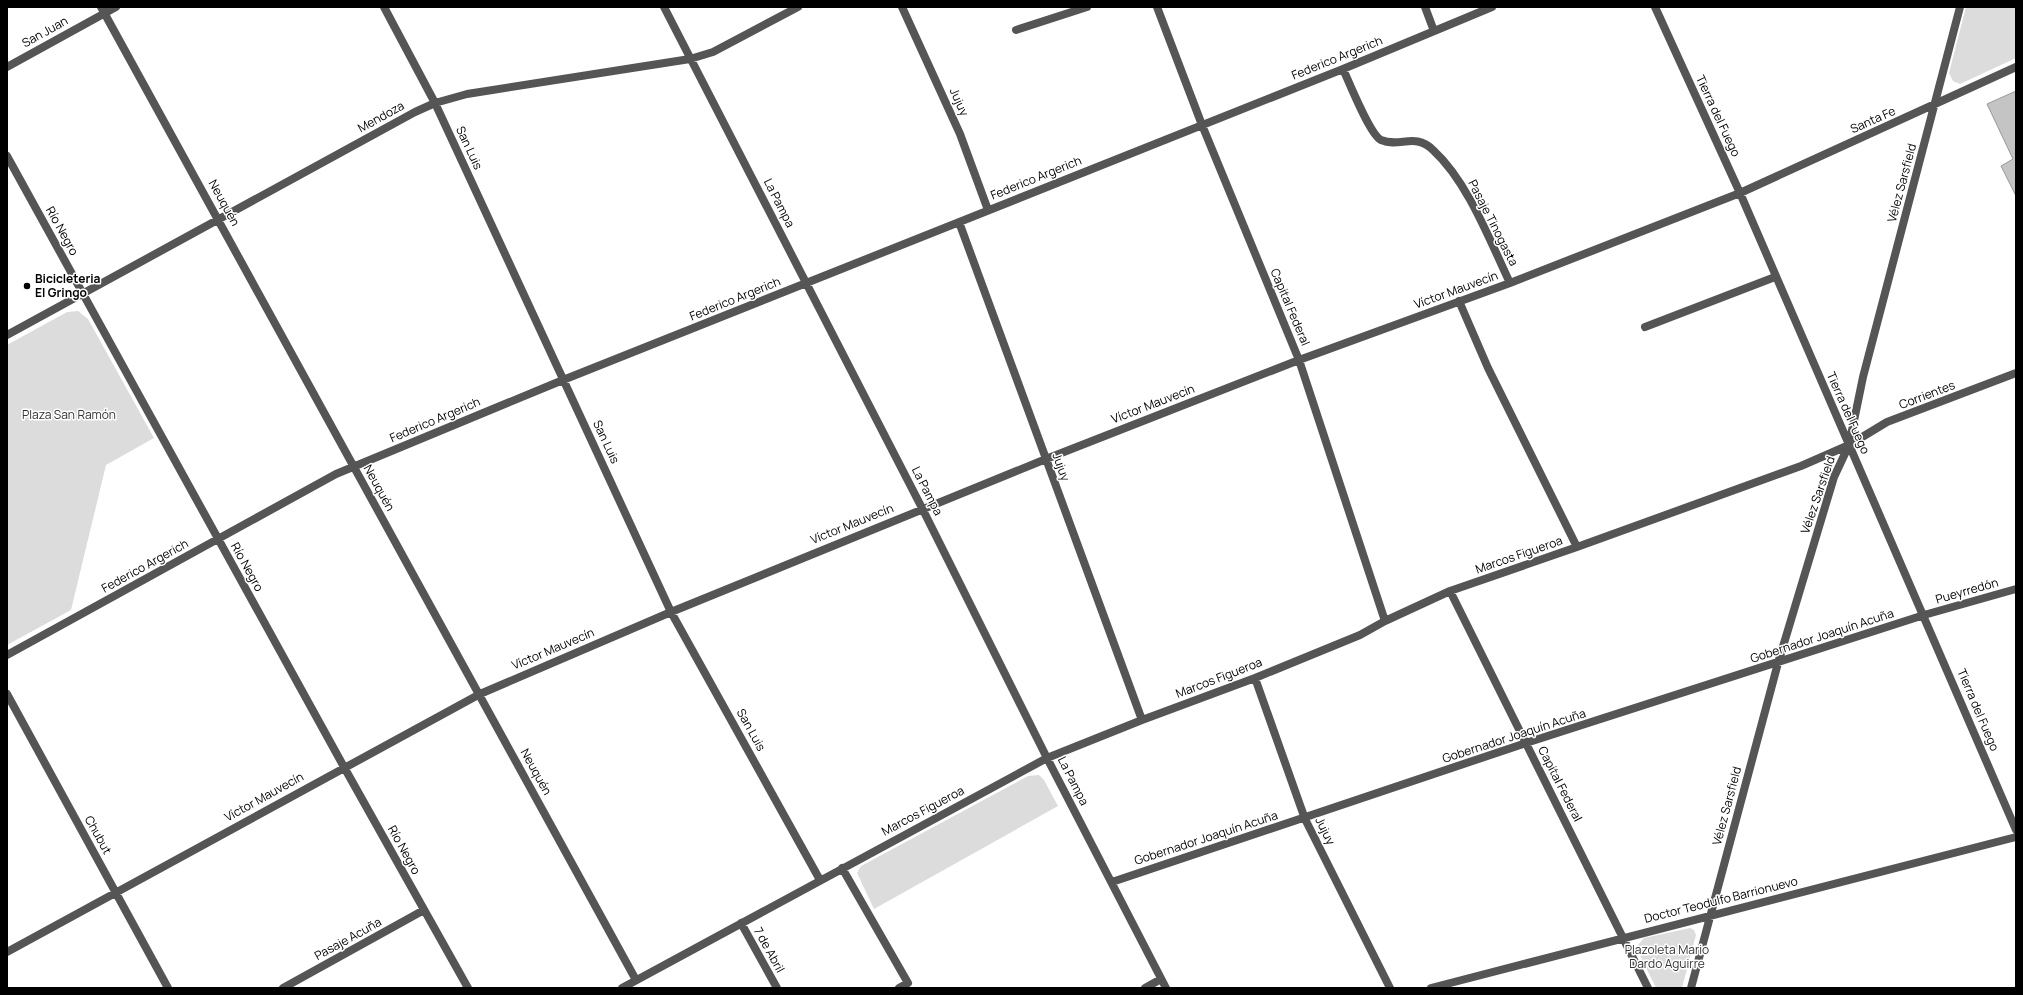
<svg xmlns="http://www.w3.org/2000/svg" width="2023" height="995" font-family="Manrope,sans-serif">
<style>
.green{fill:#dcdcdc}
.building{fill:#c4c4c4;stroke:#999}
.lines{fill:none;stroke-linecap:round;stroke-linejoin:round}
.service{stroke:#555;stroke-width:8}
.minor{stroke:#555;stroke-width:8}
.poi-dot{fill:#000;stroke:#fff;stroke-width:1.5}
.labels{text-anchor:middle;stroke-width:3;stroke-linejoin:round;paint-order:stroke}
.street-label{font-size:12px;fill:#000;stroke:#fff}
.poi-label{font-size:12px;font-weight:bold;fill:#000;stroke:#fff;text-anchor:start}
.park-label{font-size:12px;fill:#333;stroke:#fff}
</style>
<rect width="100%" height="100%" fill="#fff"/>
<path class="green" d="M1966,7H2016V58L1960,84L1953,81L1949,73Z
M78,311L88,319L154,438L106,465L71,610L7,645V345L67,312Z
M1039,775L1044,780L1058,806L874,909L857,873L861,866L1028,776Z
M1690,928L1694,930L1696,935L1682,988H1656L1639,953L1638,945L1644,938Z"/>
<path class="building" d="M2016,91V196L2001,166L2013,159L1987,104Z"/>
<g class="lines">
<path class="service" d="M1645,327L1775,277"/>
<path class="minor" d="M101,7L636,980
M384,7L435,103L671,612L820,880
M664,7L922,508L1047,758L1166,988
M902,7L960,134L988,210
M1157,7L1202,125L1299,360L1385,621
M1425,7L1434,31
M1655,7L1740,193L2016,830
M1016,30L1087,7
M7,67L116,7
M1343,69C1349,82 1370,135 1381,140C1400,148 1415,132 1433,150C1468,182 1490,241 1510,283
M7,156L344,767L468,988
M959,222L1142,720
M1459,301L1488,368L1577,547
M7,335L415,112L435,103L467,94L690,59L713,52L798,7
M1450,591L1648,988
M7,655L336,474L563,380L1343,69L1492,7
M1255,678L1305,819L1390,988
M7,694L168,988
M842,868L908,983L899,988
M1112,882L1526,743L1924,615L2016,589
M741,923L777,988
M7,952L480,694L671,612L1046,459L1299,360L1510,283L1740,193L2016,67
M283,988L424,910
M622,988L1047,758L1142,720L1255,678L1360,635L1385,621L1450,591L1577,547L1801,466L1849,445L1887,422L2016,373
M1145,988L1161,979
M1431,988L2016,837
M1691,988L1778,663L1834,477L1849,445L1863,377L1960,7"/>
</g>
<circle class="poi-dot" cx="27" cy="286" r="4"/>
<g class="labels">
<g class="street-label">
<text transform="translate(45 32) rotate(-29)" y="4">San Juan</text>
<text transform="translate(1337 58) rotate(-22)" y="4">Federico Argerich</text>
<text transform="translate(959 102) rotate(66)" y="4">Jujuy</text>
<text transform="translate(1718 116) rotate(65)" y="4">Tierra del Fuego</text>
<text transform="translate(381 117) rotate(-29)" y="4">Mendoza</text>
<text transform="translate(1873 120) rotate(-24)" y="4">Santa Fe</text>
<text transform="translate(469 148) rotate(65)" y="4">San Luis</text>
<text transform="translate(1036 178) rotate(-22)" y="4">Federico Argerich</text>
<text transform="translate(1902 183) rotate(-75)" y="4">Vélez Sarsfield</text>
<text transform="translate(224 203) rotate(61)" y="4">Neuquén</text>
<text transform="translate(779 203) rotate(63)" y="4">La Pampa</text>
<text transform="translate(1493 223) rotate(63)" y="4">Pasaje Tinogasta</text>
<text transform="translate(62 231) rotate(61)" y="4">Río Negro</text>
<text transform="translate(1456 290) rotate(-20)" y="4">Víctor Mauvecín</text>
<text transform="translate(735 299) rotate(-22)" y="4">Federico Argerich</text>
<text transform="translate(1290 307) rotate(67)" y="4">Capital Federal</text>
<text transform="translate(1927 395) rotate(-21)" y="4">Corrientes</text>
<text transform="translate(1153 404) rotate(-21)" y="4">Víctor Mauvecín</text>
<text transform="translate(1848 413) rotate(66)" y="4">Tierra del Fuego</text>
<text transform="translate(435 420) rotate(-23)" y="4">Federico Argerich</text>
<text transform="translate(606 442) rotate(65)" y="4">San Luis</text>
<text transform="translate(1061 467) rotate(70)" y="4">Jujuy</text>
<text transform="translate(379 488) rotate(61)" y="4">Neuquén</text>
<text transform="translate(927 491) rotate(63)" y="4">La Pampa</text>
<text transform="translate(1818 495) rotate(-71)" y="4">Vélez Sarsfield</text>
<text transform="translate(852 524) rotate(-22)" y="4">Víctor Mauvecín</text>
<text transform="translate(1519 555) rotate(-19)" y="4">Marcos Figueroa</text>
<text transform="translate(145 566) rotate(-29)" y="4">Federico Argerich</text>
<text transform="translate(247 567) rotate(61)" y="4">Río Negro</text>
<text transform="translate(1967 591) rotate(-16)" y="4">Pueyrredón</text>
<text transform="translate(1822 636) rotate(-18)" y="4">Gobernador Joaquín Acuña</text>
<text transform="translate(553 649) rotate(-23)" y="4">Víctor Mauvecín</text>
<text transform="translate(1219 678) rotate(-21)" y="4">Marcos Figueroa</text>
<text transform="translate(1978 710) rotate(67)" y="4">Tierra del Fuego</text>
<text transform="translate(751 730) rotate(61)" y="4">San Luis</text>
<text transform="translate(1514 736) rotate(-18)" y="4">Gobernador Joaquín Acuña</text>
<text transform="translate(536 772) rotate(61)" y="4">Neuquén</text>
<text transform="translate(1073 781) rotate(63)" y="4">La Pampa</text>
<text transform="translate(1560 784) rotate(63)" y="4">Capital Federal</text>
<text transform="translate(264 797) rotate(-29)" y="4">Víctor Mauvecín</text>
<text transform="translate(1727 806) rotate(-75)" y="4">Vélez Sarsfield</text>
<text transform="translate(923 811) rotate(-28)" y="4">Marcos Figueroa</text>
<text transform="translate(1325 831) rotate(64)" y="4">Jujuy</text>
<text transform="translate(98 835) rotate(61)" y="4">Chubut</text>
<text transform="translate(1206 838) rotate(-18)" y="4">Gobernador Joaquín Acuña</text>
<text transform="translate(404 850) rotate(61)" y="4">Río Negro</text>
<text transform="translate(1721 900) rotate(-14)" y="4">Doctor Teodulfo Barrionuevo</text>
<text transform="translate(348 939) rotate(-29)" y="4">Pasaje Acuña</text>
<text transform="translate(769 950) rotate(61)" y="4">7 de Abril</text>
</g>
<g class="poi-label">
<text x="35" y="283">Bicicleteria<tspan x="35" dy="14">El Gringo</tspan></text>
</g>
<g class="park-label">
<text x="69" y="419">Plaza San Ramón</text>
<text x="1667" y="954">Plazoleta Mario<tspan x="1667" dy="14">Dardo Aguirre</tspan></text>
</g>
</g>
<rect width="2023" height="995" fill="none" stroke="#000000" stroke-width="16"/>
</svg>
